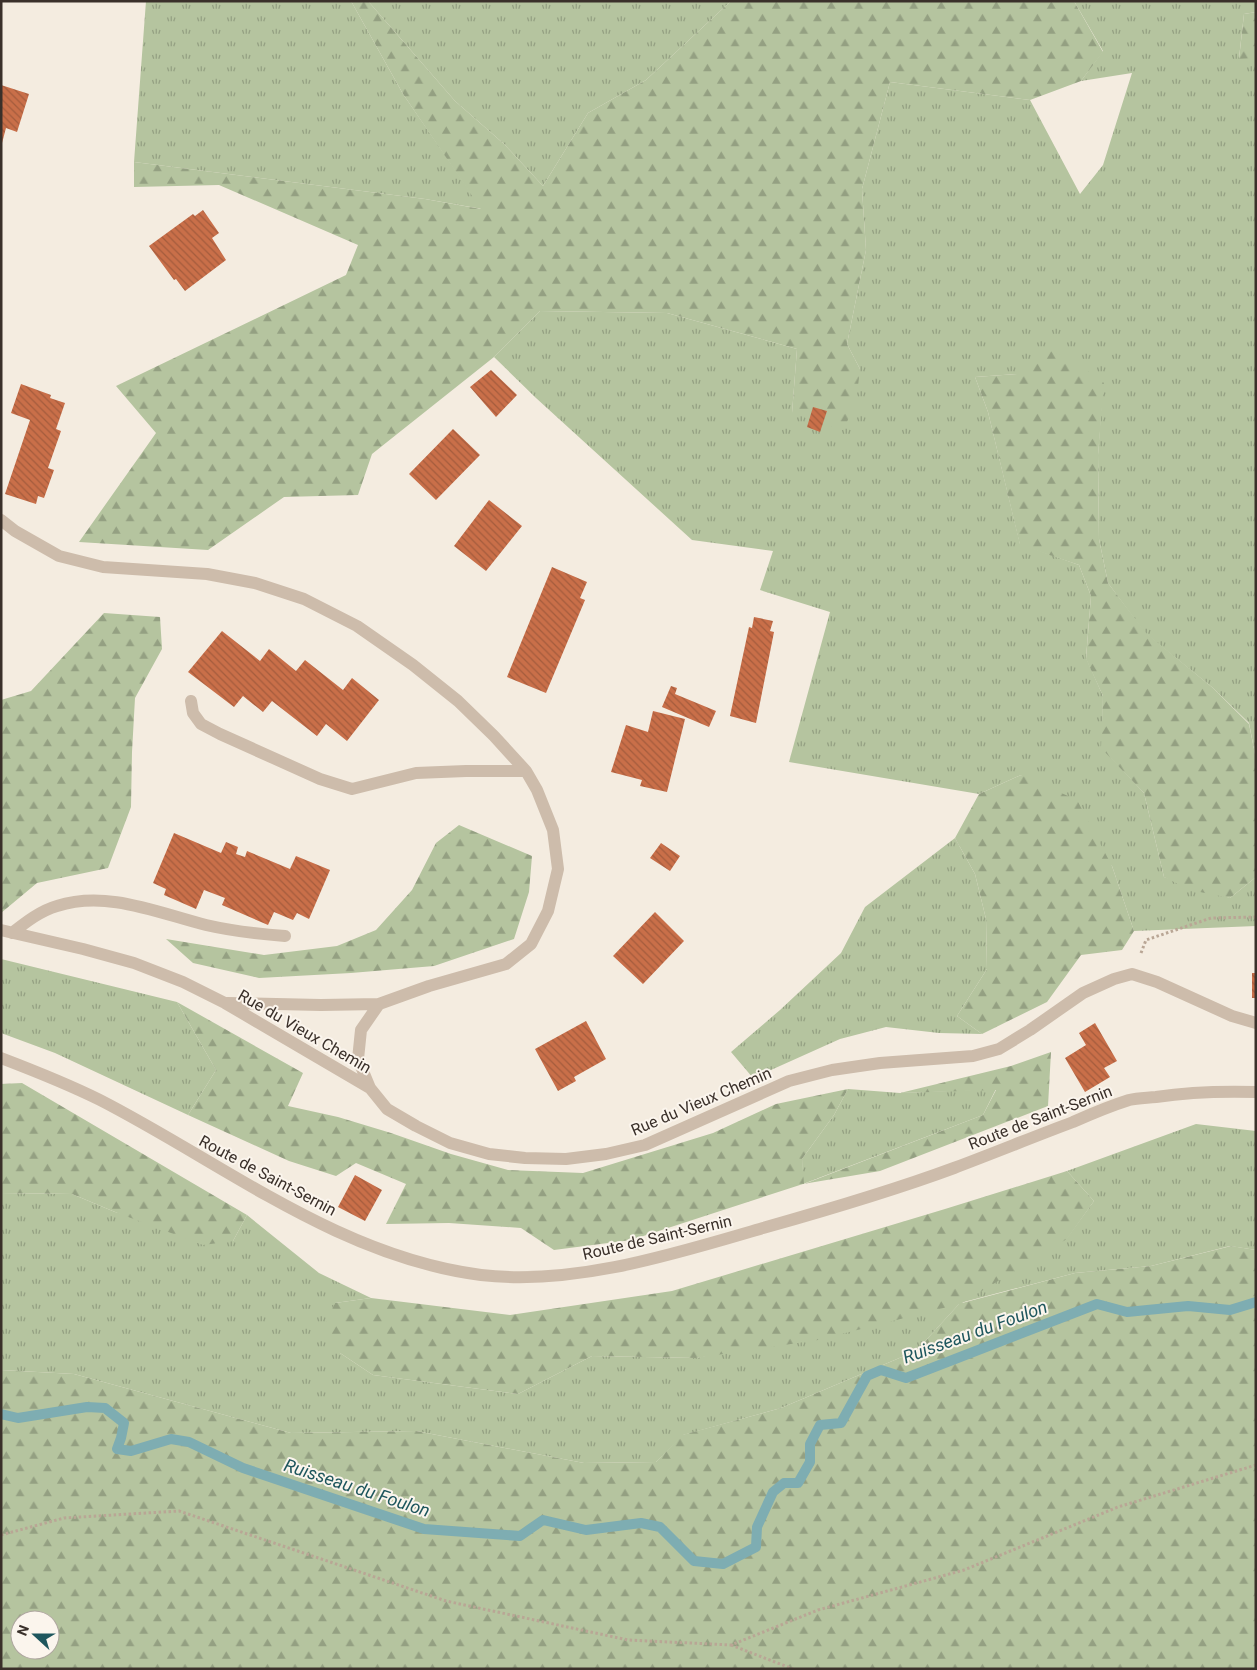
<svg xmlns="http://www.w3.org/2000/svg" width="1257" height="1670" font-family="Roboto,sans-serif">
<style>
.grass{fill:url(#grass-tufts)}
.forest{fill:url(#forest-firs);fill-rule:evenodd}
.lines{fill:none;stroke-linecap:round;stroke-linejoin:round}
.stream{stroke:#7eadb2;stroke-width:10}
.building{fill:url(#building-back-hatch)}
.path{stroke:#b9a695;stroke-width:3;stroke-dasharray:2.5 2.5;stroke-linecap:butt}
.minor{stroke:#cdbcab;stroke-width:12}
.labels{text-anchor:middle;stroke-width:4;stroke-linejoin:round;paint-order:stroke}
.street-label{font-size:16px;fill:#3a302a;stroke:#fbf5ed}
.water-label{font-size:18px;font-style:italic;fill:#1e565d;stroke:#fbf5ed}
</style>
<defs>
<pattern id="grass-tufts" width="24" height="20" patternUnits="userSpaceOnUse" patternTransform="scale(1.25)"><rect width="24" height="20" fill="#b5c49f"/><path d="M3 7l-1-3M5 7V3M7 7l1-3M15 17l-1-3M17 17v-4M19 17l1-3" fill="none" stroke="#94a082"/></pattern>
<pattern id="forest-firs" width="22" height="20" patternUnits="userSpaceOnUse" patternTransform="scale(1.25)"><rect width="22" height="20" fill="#b5c49f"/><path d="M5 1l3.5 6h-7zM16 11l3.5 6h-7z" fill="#94a082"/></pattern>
<pattern id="building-back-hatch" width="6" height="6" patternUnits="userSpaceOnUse" patternTransform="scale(1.25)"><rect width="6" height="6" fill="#c96f49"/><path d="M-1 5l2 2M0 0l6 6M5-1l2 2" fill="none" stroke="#a45c3d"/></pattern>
</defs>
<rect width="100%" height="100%" fill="#f4ece0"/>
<path class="grass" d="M146,1H351L403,94L482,209L425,199L134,162Z
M368,1H731L646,80L588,113L543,186L504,144L455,101Z
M1074,1H1256V12L1244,14L1239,58H1256V759L1249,723L1213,688L1145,633L1108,583L1099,539L1098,455L1103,383L1017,374L975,377L988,412L1020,544L1079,565L1091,596L1086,658L1103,696L1102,748L1144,793L1164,877L1230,898L1256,877V926L1134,931L1112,866L1021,775L979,794L789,762L830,612L760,590L773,551L692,540L536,398L494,357L540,311L667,313L797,349L792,413L860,369L847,344L866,250L862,189L890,82L1030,100L1080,194L1103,165L1132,73L1081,81L1103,51Z
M955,838L975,874L986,919L987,969L957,1016L982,1034L939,1033L886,1027L840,1039L753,1078L731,1052L780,1010L841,953L865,907Z
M1,959L177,1002L216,1070L188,1115L55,1053L1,1033Z
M848,1089L900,1093L996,1089L983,1115L803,1184L802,1159L834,1115Z
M1196,1124L1256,1131V1250L1230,1246L1151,1266L1075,1273L960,1303L916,1351L781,1408L683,1435L656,1462L584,1463L416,1431L291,1433L74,1374L1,1370V1193L72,1194L115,1212L233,1241L247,1215L319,1273L371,1298L335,1303L340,1353L373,1375L518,1394L592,1356L696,1358L960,1303L1067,1238L1094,1201L1067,1171Z"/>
<path class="forest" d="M351,1H368L455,101L504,144L543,186L588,113L646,80L731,1H1074L1103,52L1081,81L1030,100L890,82L862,189L866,250L847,344L860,369L856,403L843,430L792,413L797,349L667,313L540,311L494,357L372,454L358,495L284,497L208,550L79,542L156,433L116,386L346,275L358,245L219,185L134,187V162L425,199L481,209L403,94Z
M1256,12V58L1239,59L1244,14Z
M1043,348L1072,359L1104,383L1098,455L1099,539L1108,583L1146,633L1213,688L1249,724L1256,759V877L1230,898L1190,890L1164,877L1144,793L1101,748L1103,696L1086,659L1091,596L1079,565L1020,545L988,412L975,377L1017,374Z
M104,613L160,617L162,649L135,698L132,752L131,807L108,868L37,883L1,913V700L31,691Z
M1021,775L1077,800L1112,866L1134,931L1122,950L1081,955L1047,1002L982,1034L957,1016L987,969L986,919L975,874L955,838L979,794Z
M459,825L532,856L529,892L514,939L434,966L351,973L259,978L193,963L166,939L264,955L337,946L376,930L412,890L436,843Z
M177,1002L303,1073L288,1106L338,1117L391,1133L451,1154L508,1170L583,1173L713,1133L776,1104L848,1089L834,1115L802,1159L804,1184L983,1115L996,1090L900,1093L1011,1066L1051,1052L1048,1106L880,1171L803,1184L631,1240L554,1250L521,1228L449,1223L386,1224L406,1184L356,1163L336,1176L289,1161L188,1115L216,1070Z
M22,1083L247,1215L233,1241L203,1245L115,1212L72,1194L1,1193V1084Z
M1067,1171L1094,1201L1067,1239L962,1303L1075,1273L1151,1266L1231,1246L1256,1250V1669H1V1370L74,1374L291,1433L416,1431L584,1463L656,1462L682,1435L781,1408L916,1351L959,1304L818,1340L696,1358L592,1356L518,1394L373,1375L340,1353L321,1334L335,1303L371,1298L510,1315L672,1291L945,1209ZM20,1620H50V1650H20Z"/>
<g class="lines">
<path class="stream" d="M1,1414L18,1418L87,1407L105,1408L124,1423L121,1438L117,1449L131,1451L171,1439L189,1442L243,1468L424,1529L520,1536L543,1520L586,1530L641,1523L660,1527L694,1561L723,1564L756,1547L757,1527L773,1492L784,1483H798L810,1462V1444L820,1425L841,1423L867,1376L881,1370L906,1378L1097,1304L1127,1312L1188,1306L1230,1310L1256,1302"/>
</g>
<path class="building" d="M1,85L29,94L17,132L6,128L2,143Z
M203,210L219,233L212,238L226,260L185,291L176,279L174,280L149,246L193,214L195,216Z
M491,370L517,395L496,417L470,387Z
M21,384L51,395L50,398L65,403L56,429L61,431L48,468L54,470L44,498L38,496L36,504L5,494L30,420L11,413Z
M813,407L827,411L820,432L807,427Z
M453,429L480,455L436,500L409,474Z
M489,500L522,526L486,571L454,546Z
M552,567L587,582L580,598L585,600L546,693L507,677Z
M754,617L773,621L770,631L774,632L756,723L730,716L749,627L752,628Z
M222,631L260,661L269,649L296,671L305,660L343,690L352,678L379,700L347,741L326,724L317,736L272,701L263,712L243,696L234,707L188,672Z
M671,686L677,688L675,694L716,711L709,727L662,707Z
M653,711L685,719L667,792L640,786L642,780L611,772L626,725L648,732Z
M174,833L221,853L226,842L238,847L236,854L245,857L247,851L290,869L296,856L330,870L309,919L297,913L293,920L274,912L268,925L222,905L225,898L204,890L196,909L164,895L166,889L153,883Z
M661,843L680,856L670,871L650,858Z
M655,912L684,941L643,984L613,956Z
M1252,973H1256V998H1252Z
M586,1021L606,1059L574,1077L576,1081L558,1091L535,1049Z
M1095,1023L1117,1061L1104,1068L1110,1077L1085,1092L1065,1058L1086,1045L1079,1033Z
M355,1175L382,1190L365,1221L338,1207Z"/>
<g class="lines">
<path class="path" d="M1141,953L1146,940L1211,918L1256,917
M1,1535L64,1518L179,1511L446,1601L628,1640L731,1645L818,1610L964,1570L1118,1507L1256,1465
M731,1645L793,1669"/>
<path class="minor" d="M1,520L15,531L59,556L103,567L207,574L255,583L304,599L357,626L413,665L458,701L494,736L526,771L537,790L553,830L558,869L548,911L531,944L506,964L429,986L379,1004L361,1030L358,1059L370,1088
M191,701L193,713L201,724L220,734L320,779L352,789L416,773L466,771H526
M1,930L83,949L134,963L183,982L225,1003L370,1088L387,1109L416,1126L450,1143L489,1154L525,1158L566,1159L606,1154L645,1145L789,1081L832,1070L880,1063L973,1056L999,1049L1030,1030L1083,993L1114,979L1132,974L1157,982L1232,1016L1256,1023
M12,933C26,922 40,911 57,906C107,890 158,913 206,925C232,931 258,934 285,936
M227,1003L321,1005L379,1004
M1,1058C35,1071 68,1084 100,1100C223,1163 339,1257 481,1275C574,1286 674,1254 763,1228C827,1210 892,1191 954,1168C994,1153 1033,1137 1073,1122C1091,1114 1110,1106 1129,1100C1138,1098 1147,1098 1156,1097C1189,1092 1222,1091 1256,1092"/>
</g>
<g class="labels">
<g class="street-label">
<text transform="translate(305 1031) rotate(30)" y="6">Rue du Vieux Chemin</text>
<text transform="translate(701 1101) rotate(-23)" y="6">Rue du Vieux Chemin</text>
<text transform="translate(1040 1117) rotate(-21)" y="6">Route de Saint-Sernin</text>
<text transform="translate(268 1175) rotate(28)" y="6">Route de Saint-Sernin</text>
<text transform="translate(657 1237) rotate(-13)" y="6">Route de Saint-Sernin</text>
</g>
<g class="water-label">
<text transform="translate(975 1332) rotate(-20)" y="6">Ruisseau du Foulon</text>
<text transform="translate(357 1488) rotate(18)" y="6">Ruisseau du Foulon</text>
</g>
</g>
<rect width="1257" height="1670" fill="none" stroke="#3a302a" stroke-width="5"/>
<g transform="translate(35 1635) rotate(291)"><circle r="24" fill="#fbf5ed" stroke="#aea69f"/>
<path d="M0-4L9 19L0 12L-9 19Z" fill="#1e565d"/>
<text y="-8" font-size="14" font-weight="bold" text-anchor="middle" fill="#3a302a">N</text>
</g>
</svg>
